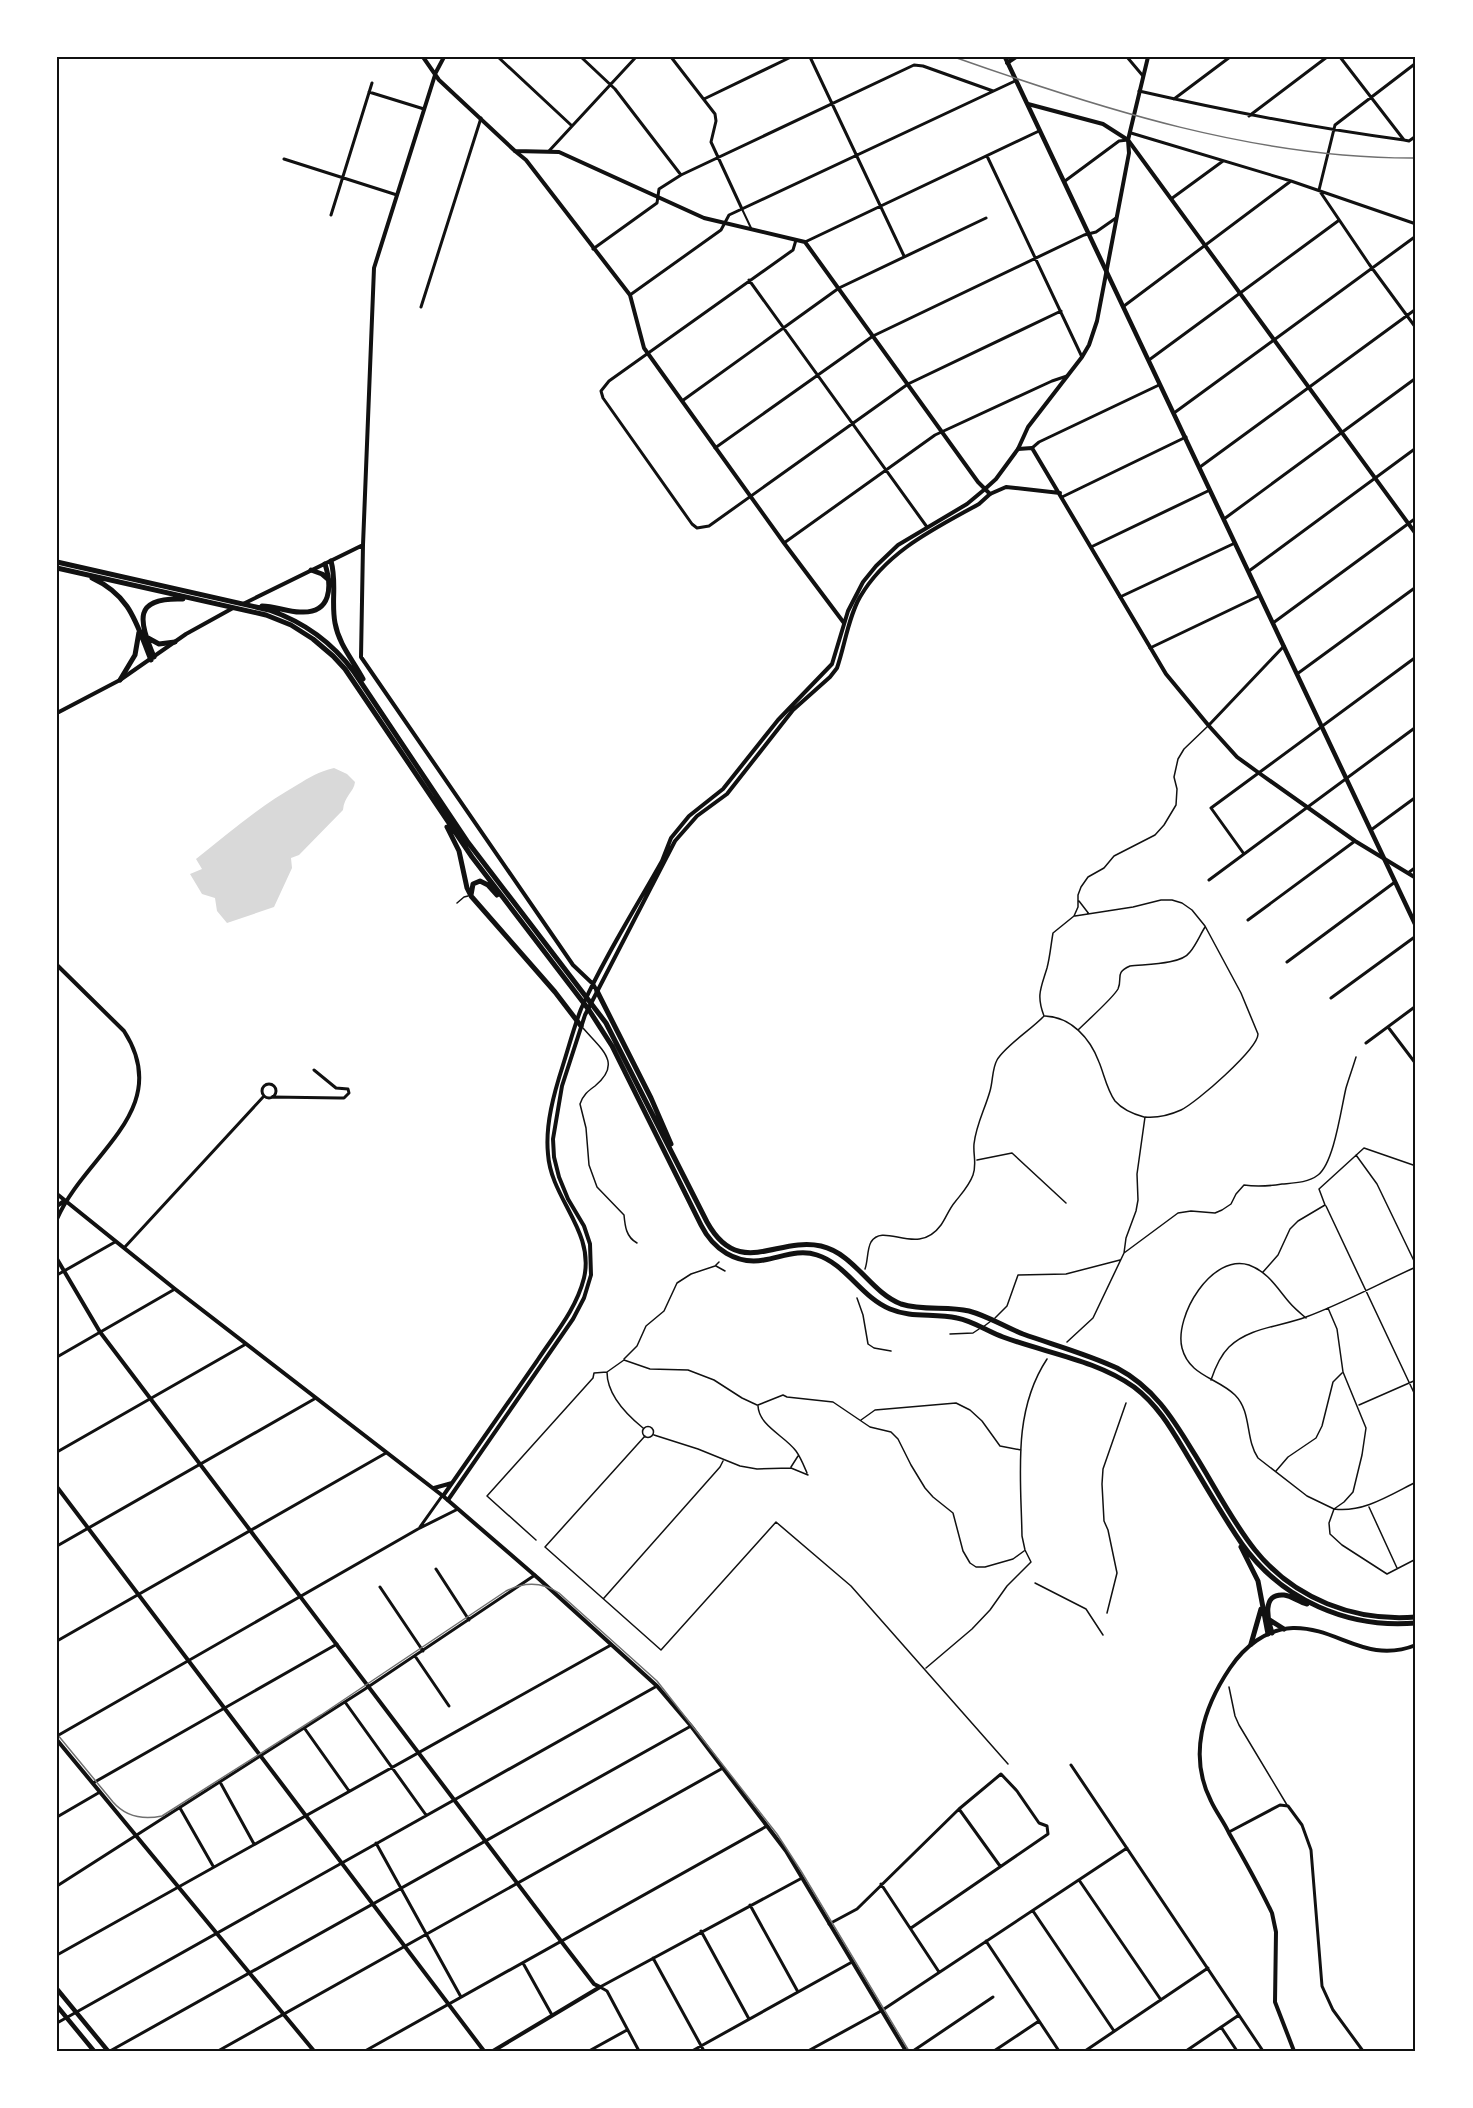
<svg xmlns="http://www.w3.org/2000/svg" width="1473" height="2108" font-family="'Fira Sans',sans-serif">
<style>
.water{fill:#d9d9d9}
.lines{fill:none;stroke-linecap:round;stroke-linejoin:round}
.service{stroke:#111;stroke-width:1.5}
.pedestrian{stroke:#111;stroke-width:2}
.minor{stroke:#111;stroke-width:3}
.tertiary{stroke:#111;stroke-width:4}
.secondary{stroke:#111;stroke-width:4}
.primary{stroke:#111;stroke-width:4.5}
.motorway{stroke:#111;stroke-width:5}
.rail{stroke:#707070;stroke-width:1.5}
.neatline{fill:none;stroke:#111;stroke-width:2}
</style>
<rect width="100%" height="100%" fill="#fff"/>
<path class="water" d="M334,768L347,774L355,782C354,792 344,796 343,810L299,855L291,858L292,868L274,907L227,923L217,911L215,898L202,894L190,874L202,869L196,859C229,833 260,806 297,785C310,777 318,772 334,768Z"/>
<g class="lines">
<path class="service" d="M1079,901L1089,914
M457,903L464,897L468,896
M1075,916L1133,907L1161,900H1172L1182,903L1192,910L1205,926L1241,993L1258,1034C1258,1049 1196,1103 1181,1110C1170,1115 1157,1118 1145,1117L1137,1174L1138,1200L1136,1211L1126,1238L1124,1253
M1045,1016C1071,1017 1090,1038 1099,1062C1104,1074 1107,1090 1115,1101C1122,1109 1133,1114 1144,1117
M583,1028C601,1049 623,1063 595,1086C588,1091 583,1095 580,1104L586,1128L589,1165L597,1187L624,1215C625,1226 626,1237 637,1243
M1078,1030C1087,1021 1113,998 1118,989C1123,978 1114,973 1130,966C1145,964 1181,965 1190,952C1196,945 1200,935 1205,927
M1356,1155L1377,1184L1416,1265
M977,1160L1012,1153L1066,1203
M1326,1206L1416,1397
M716,1266L725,1271
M865,1269C868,1261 867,1249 871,1242C884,1221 917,1258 941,1225C946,1218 949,1209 955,1202C962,1193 969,1186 973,1175C977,1164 973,1155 974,1144C976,1125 985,1109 990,1091C993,1081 992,1069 997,1060C1005,1046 1032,1029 1044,1016C1036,995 1041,988 1047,968C1050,957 1051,944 1053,933L1074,916L1078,907V895L1081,887L1088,877L1104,868L1114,856L1155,835L1164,825L1176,805L1177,789L1174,777L1178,759L1184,749L1208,726
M1263,1272L1278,1255L1290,1229L1298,1221L1325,1205L1319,1189L1364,1148L1416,1166
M857,1298L863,1315L868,1344L874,1348L891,1351
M995,1318L1007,1306L1018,1275L1066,1274L1120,1260
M1306,1318C1300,1313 1294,1308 1289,1302C1277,1288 1268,1272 1249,1265C1212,1253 1174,1316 1182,1348C1189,1376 1218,1378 1235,1395C1252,1412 1245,1439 1258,1458L1307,1496L1334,1509L1344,1502L1353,1492L1362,1455L1366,1428L1343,1372L1337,1329L1328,1308
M983,1327L991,1321
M950,1334L973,1333L979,1329
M1067,1342L1093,1318L1124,1253L1178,1213L1191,1211L1215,1213L1222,1210L1231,1204L1236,1194L1244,1185C1256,1187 1270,1186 1282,1184C1293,1183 1308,1183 1318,1175C1334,1163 1341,1109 1346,1088C1349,1078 1353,1067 1356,1057
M624,1359L637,1346L646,1326L664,1311L677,1283L691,1274L715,1266L719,1262
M1211,1380C1215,1368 1220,1356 1229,1347C1250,1327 1280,1327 1306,1317C1344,1303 1380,1283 1416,1267
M758,1405L783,1395L787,1397L833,1402L870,1427L891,1432L898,1439L911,1465L925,1488L933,1497L953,1513L963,1551L970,1563L976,1567H985L1013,1559L1024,1551
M1359,1405L1416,1380
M758,1406C759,1426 785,1436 796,1451C801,1458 804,1466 807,1473
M861,1420L875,1410L956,1403L970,1410L982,1421L1000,1446L1021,1450
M642.5 1432a5.5 5.5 0 1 1 11 0a5.5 5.5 0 1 1-11 0Z
M643,1428C627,1415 607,1395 607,1372L624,1360L650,1369L688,1370L714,1380L742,1398L757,1405
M654,1435L698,1449L740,1466L757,1469L791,1468L808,1475
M645,1436L545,1547L661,1650L776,1522L851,1586L1008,1764
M791,1467L798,1456
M1276,1471L1288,1457L1316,1438L1322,1426L1333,1382L1342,1373
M1416,1482C1390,1495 1363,1513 1334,1509L1329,1523L1330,1534L1342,1545L1387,1574L1416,1559
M1369,1507L1397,1568
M536,1540L487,1496L593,1378L594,1373L607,1372
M1035,1583L1086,1609L1103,1635
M604,1598L720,1467L723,1461
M1107,1613L1117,1573L1108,1530L1104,1521L1102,1484L1103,1469L1126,1403
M926,1668L972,1629L990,1610L1007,1586L1031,1562L1025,1550L1022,1536C1021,1476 1012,1412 1047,1359
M1229,1687L1235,1716L1239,1725L1287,1805"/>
<path class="pedestrian" d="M742,209L751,228"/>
<path class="minor" d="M498,57L571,125
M581,57L615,89L681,175
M671,57L715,114L716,121L711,142L742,209
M810,57L904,256
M1127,57L1143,76
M1340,57L1404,140
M1139,91C1227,111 1314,128 1404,140L1409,141L1416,136
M369,92L424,109
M704,99L791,57
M1174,99L1230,57
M1249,116L1327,57
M1131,133L1291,181L1416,224
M549,151L636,57
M987,156L1082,357
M284,159L397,195
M1065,181L1119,141L1128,140
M1319,190L1335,125L1416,63
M1319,190L1369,264L1416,328
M1171,199L1223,161
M331,215L372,83
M796,240L793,250L609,381L601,391L603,398L692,524L697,528L709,526L908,384L1061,311
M805,242L1039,131
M593,249L657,203L659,189L681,175L914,65L923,66L993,91
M749,280L927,527
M630,295L721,230L729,215L1015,81
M1124,306L1291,181
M421,307L481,118
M1149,360L1338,221
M682,401L839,288L986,218
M1174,413L1416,236
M715,448L873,336L1084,235L1096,232L1116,218
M1032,448L1039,442L1159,385
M1200,467L1416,309
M1062,497L1186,437
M1224,519L1416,378
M784,543L935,435L1052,381L1067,376
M1091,547L1210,490
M1249,571L1416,448
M1120,597L1235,543
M1273,623L1416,518
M1150,648L1259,596
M1297,674L1416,587
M1209,725L1284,646
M1371,830L1416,797
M1244,854L1211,808L1416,657
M1408,873L1416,867
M1209,880L1416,727
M1248,920L1355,841
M1287,962L1395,882
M1331,998L1416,936
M1388,1027L1416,1064
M1366,1043L1416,1006
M262 1091a7 7 0 1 1 14 0a7 7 0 1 1-14 0Z
M272,1097L340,1098H344L349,1093L348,1089L336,1088L314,1070
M124,1248L264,1096
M57,1275L115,1242
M57,1357L175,1289
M57,1452L246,1344
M420,1527L442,1496
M57,1546L316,1398
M436,1569L469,1620
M380,1587L423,1651
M57,1641L386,1453
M415,1656L449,1706
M345,1702L426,1815
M305,1729L349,1791
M57,1736L418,1529L458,1509
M1071,1765L1263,2051
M220,1782L254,1844
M93,1783L337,1644
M180,1808L213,1866
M959,1809L1000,1866
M57,1817L100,1792
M1229,1832L1280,1805L1288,1806L1302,1825L1311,1850L1322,1986L1333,2010L1363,2051
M376,1843L461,1997
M1079,1880L1161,2000
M881,1884L939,1972
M57,1886L365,1689L535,1575
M750,1905L798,1992
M1033,1911L1114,2031
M829,1924L857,1909L959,1809L1001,1774L1017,1791L1039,1823L1047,1826L1048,1834L911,1928
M701,1931L749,2019
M986,1941L1059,2051
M57,1955L611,1645
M653,1958L704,2051
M523,1963L552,2015
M57,2023L657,1686
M1221,2027L1237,2051
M110,2051L691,1726
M218,2051L723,1768
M365,2051L767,1826
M589,2051L627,2030
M639,2051L607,1991L600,1987L802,1878
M692,2051L852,1962
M808,2051L881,2011L1127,1848
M913,2051L993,1997
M994,2051L1039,2021
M1085,2051L1208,1968
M1186,2051L1239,2015"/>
<path class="tertiary" d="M435,75L374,268L363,545L361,657L573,965L593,984L597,991
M515,151L526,160L630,295L644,348L784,543L844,623
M1018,449L1028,427L1082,357L1089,345L1097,321L1129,153L1128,140L1148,57
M243,604L363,545
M57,713L120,680L186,634L233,608
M434,1488L452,1483
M443,1496C474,1451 506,1406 537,1361C554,1335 576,1310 584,1278C595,1231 551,1199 548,1154C545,1125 554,1093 563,1065C569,1046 574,1027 581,1009C604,958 635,909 662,861L671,838L689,816L723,789L778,720L832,664L848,611L863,582L876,566L898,545L967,504L985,489
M448,1500L573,1319L584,1298L591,1275L590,1244L584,1226L568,1199L559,1177L554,1157L553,1139L562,1086L585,1015L675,841L697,816L727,794L793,710L830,677L837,668C845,645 848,618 860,597C887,551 934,529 979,504L990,494
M57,1740L314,2051
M1294,2051L1275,2002L1276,1932L1272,1913C1259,1886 1244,1859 1229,1833C1224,1822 1216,1812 1211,1801C1188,1756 1203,1708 1230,1668C1244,1647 1266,1629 1293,1628C1338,1627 1366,1665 1416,1645"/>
<path class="secondary" d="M423,57L439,80L515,151L559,152L704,218L805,242L978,482L990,494L1006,487L1060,493
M1007,63L1016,57
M435,74L444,57
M1028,104L1103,124L1128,140L1416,534
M985,489L996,479L1018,449L1032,448L1166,674L1209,726L1237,757L1259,773L1355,841L1416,878
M57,965L124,1031C175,1110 85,1154 57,1219
M57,1194L175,1289L443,1496L539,1579L657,1686L691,1726L786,1851L906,2051
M57,1206L64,1201
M57,1259L100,1332L564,1945L594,1984L600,1987L493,2051
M57,1487L484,2051"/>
<path class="primary" d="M1005,57L1416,926
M57,1989L108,2051
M57,2006L94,2051"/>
<path class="motorway" d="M331,561C337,582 331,602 335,623C339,645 353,660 363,679
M57,562L269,610C304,622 332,642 354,672L467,841L606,1023L707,1222C739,1280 777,1236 821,1246C855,1254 870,1292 901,1304C923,1311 947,1306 969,1311C988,1316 1005,1327 1023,1334C1054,1345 1087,1354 1117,1368C1153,1387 1172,1417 1192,1450C1213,1483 1231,1520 1255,1550C1294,1599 1355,1622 1416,1617
M57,568L266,615L291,625L313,639L333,656L345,669L472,857L589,1010L612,1046L701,1225C713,1249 736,1265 764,1260C782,1257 799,1249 817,1255C846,1264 861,1297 890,1309C911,1318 934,1313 957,1318C973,1321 987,1331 1003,1337C1046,1353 1096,1360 1134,1387C1158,1405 1172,1430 1187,1455C1205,1485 1222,1515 1242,1544C1282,1600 1348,1629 1416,1623
M311,570L322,574L329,580
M92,578C131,596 136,623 151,660
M262,606C275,606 287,612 300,612C332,614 332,586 325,564
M148,638L159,644L175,642
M154,657C139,620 132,597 183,599
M120,680L135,655L139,632
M447,827L459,851L467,888L471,896L555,992L581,1026
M471,895L473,884L480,881L488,885L497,895
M597,991L651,1098L671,1144
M1241,1547L1258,1581L1268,1634
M1268,1619L1284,1629
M1272,1633C1268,1620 1261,1593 1284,1595C1292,1596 1299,1602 1307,1604
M1251,1644L1261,1609"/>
<path class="rail" d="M954,57C1101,109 1258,159 1416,158
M57,1734L113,1802C126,1817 143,1820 162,1816L321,1715L506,1591C524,1582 541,1581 559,1593L657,1681L777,1834L801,1871L909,2051"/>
</g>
<rect width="1473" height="2108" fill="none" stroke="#ffffff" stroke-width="117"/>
<rect x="58" y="58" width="1356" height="1992" class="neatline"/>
</svg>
